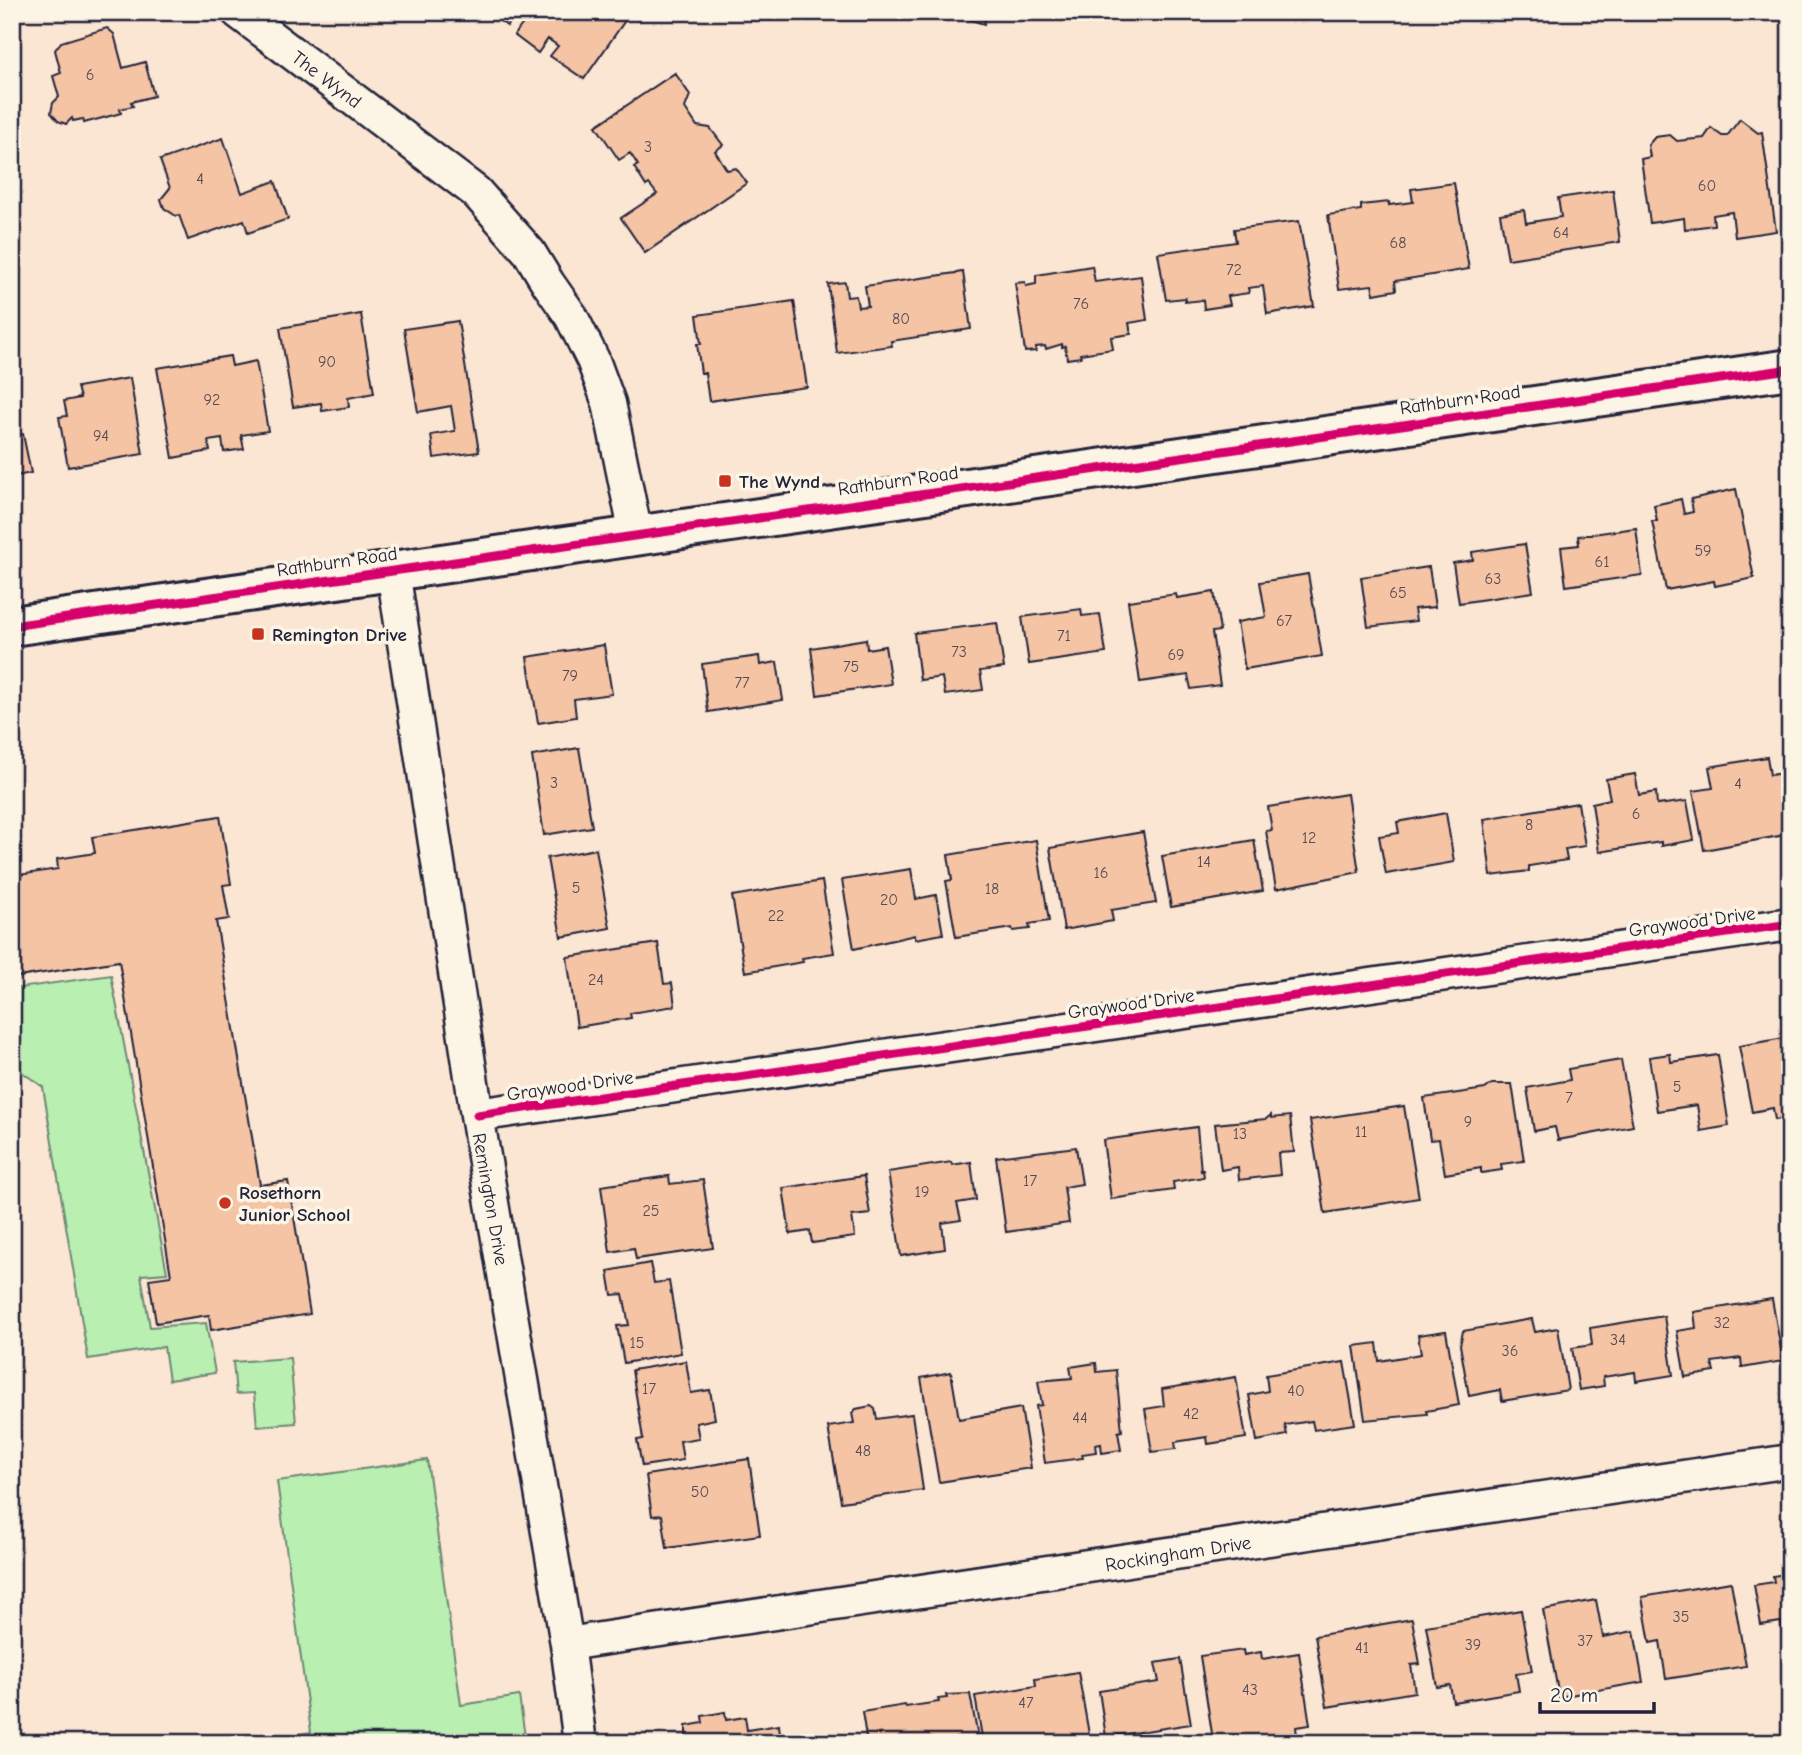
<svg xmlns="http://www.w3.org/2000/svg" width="1802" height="1755" font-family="'Comic Neue',sans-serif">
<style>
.green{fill:#b9efb1;stroke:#6e8876;stroke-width:2}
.building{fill:#f4c4a4;stroke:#22223b;stroke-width:2}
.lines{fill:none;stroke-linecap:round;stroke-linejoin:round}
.street-casing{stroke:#22223b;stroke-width:37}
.secondary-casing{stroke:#22223b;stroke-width:44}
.street{stroke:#fcf5e5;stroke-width:32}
.secondary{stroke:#fcf5e5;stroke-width:38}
.cycleway-casing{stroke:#fcf5e5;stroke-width:13}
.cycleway{stroke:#d6006c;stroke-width:9}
.poi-dot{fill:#c8321e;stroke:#fcf5e5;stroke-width:2.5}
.labels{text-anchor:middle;stroke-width:7;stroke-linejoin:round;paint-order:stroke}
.number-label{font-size:16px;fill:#564a55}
.street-label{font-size:19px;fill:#22223b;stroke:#fcf5e5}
.poi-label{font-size:19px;font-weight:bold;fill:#22223b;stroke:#fcf5e5;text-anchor:start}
</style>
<rect width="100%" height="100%" fill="#fae6d2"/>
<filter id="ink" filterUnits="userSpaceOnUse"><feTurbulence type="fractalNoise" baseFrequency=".0143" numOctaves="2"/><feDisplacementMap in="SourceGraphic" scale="14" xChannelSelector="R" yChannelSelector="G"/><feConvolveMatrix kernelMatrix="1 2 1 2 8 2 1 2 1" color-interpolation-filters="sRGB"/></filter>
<g filter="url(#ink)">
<path class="green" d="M111,975L167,1273L141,1275L150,1327L206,1323L215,1373L169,1380L164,1347L88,1359L43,1087L12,1065V989Z
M290,1358L296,1423L257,1426L254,1393L236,1394L233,1362Z
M427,1460L461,1705L519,1696L526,1743H252L311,1732L277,1481Z"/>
<path class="building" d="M488,12H631L584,79L550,56L558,46L548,39L538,53L514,35L525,21L515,14L507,26Z
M945,12H987L984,24Z
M107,28L114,34L123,68L145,62L154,96L131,102L133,106L120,109L121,113L84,123L83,119L73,121L72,118L66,124L58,121L51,113L53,103L59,97L53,76L61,73L55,50L61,42Z
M675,73L690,95L685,108L697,126L710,128L723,145L715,151L727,170L736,168L747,183L645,253L621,218L657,194L649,184L646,186L634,167L638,165L630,153L619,160L596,126Z
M12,101H17L18,185H12Z
M1740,119L1758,133L1762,132L1776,231L1735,237L1732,212L1713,215L1714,225L1685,229L1684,218L1650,223L1641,159L1650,157L1648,145L1655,137L1670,135L1677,141L1704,138L1711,128L1722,136H1727Z
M223,138L242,193L275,181L288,219L248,233L244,220L188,240L179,215L176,216L164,208L161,199L170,188L160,160Z
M1454,183L1469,269L1395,281L1396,290L1374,294L1372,285L1339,289L1328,215L1361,210V205L1389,202V205L1413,202L1411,189Z
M1613,190L1620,242L1508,259L1500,214L1524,210L1526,223L1561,217L1558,198Z
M1299,221L1314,306L1267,314L1263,286L1248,288L1249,293L1228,296L1230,305L1204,309L1203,300L1185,302V298L1166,300L1158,253L1236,242L1234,229Z
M1092,266L1095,282L1141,276L1147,320L1129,323L1131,334L1111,337L1113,349L1080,354L1081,357L1067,359L1065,346L1062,347V344L1046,349L1045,346L1036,347V351L1025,352L1015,283L1025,282L1026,286L1036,284V275Z
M963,272L971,329L891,341L892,346L837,353L828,284L845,282L847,297L856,296L858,307L868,306L865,286Z
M794,301L807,387L709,401L705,373H701L697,344H701L697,315Z
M361,314L374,393L348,398L349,407L322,411L321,403L293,407L280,328Z
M458,321L479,452L434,458L431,435L455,431L451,406L418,412L404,329Z
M230,356L232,366L256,361L268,431L241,435L244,449L224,452L222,439L208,441L210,451L173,458L157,368Z
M130,378L143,454L68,467L59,417L67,416L64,401L80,398L77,387Z
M23,434L31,473L12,477V435Z
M1736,489L1754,578L1715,586L1714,581L1666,590L1652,521H1657L1654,505L1681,499L1684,514L1693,512L1691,499Z
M1636,528L1642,575L1566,586L1561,547L1579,545L1578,536Z
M1525,544L1533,592L1459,603L1453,563L1473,560L1472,552Z
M1429,567L1435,607L1414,609L1416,621L1368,627L1361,577Z
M1308,574L1322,656L1245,669L1237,622L1266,617L1260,582Z
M1214,592L1220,631L1212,632L1220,685L1191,689L1188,675L1140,682L1128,601L1176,594L1177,598Z
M1081,609L1082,616L1100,614L1106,653L1029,664L1022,617Z
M997,623L1004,668L980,671L983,690L945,695L942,677L920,680L914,633Z
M866,639L867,649L885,646L891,684L817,695L811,648Z
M604,645L612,694L574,699L576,717L538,723L527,657Z
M759,656L760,665L777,662L783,700L708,712L702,664Z
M579,748L592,827L544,835L532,756Z
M1767,757L1770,775L1790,772V834L1704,850L1693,791L1713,788L1709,767Z
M1635,774L1639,795L1656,792L1657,805L1687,801L1694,840L1661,846V842L1599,852L1592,803L1610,799L1606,779Z
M1347,794L1359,872L1276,889L1266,831L1272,830L1268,807Z
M1578,803L1585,846L1565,849L1567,860L1529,866V871L1491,876L1484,819Z
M1446,813L1454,862L1386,874L1379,836L1399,833L1397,822Z
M220,816L231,884L223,885L229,919L216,921L260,1185L288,1181L310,1314L211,1330L209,1315L156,1323L149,1279L171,1276L119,961L12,978V876L58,869L57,859L95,853L92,837Z
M1143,832L1156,903L1111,910L1113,921L1064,930L1050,848Z
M1036,840L1049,921L1029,924L1030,929L1013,931L1012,928L956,937L946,881L952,880L948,855Z
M1254,840L1263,891L1171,907L1162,856Z
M596,849L610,928L561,937L547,858Z
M911,869L916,899L936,895L943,934L915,939V935L854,949L842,880Z
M822,881L834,953L802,958L803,962L745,972L732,896Z
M658,943L664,984L672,983L675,1006L630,1013L631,1018L577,1027L567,957Z
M1790,1037V1117L1775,1120L1773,1108L1752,1112L1739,1046Z
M1670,1054L1671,1062L1718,1055L1729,1126L1701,1131L1697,1105L1657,1111L1649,1057Z
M1621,1060L1633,1126L1558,1140L1555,1127L1534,1131L1527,1088L1570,1080L1568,1069Z
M1492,1084H1512L1524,1161L1501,1164L1502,1170L1481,1173V1168L1445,1174L1439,1139L1430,1140L1424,1098L1485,1089Z
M1404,1106L1419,1198L1325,1213L1310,1120Z
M1271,1115V1118L1290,1116L1294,1152L1278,1153L1280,1175L1239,1180L1238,1167L1221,1170L1215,1124L1266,1119Z
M1197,1127L1201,1171L1203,1170L1204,1177L1173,1182L1174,1190L1111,1199L1103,1140Z
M1076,1147L1082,1184L1064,1187L1069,1223L1006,1232L996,1157Z
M951,1162L952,1165L971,1162L976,1200L957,1203L961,1220L942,1223L945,1249L901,1256L888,1172Z
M669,1176L670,1184L703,1180L713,1248L636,1259L634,1248L610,1252L601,1186Z
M864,1176L870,1214L852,1216L855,1237L812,1243L810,1231L790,1234L783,1188Z
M650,1263L654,1283L669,1281L681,1353L624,1363L617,1326L629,1325L623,1294L612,1295L608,1271Z
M1790,1275V1319L1782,1276Z
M1772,1299L1783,1361L1742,1368L1741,1358L1712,1362L1714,1372L1685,1377L1677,1331L1696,1328L1694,1312Z
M1664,1316L1673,1375L1636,1381L1635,1372L1603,1377L1604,1386L1579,1390L1572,1348L1592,1345L1590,1328Z
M1532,1319L1535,1332L1558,1328L1568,1390L1502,1401L1500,1390L1469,1396L1460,1345L1463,1331Z
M1446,1331L1459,1405L1426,1411L1427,1414L1365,1420L1354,1346L1377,1343L1379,1361L1421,1354L1418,1335Z
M686,1361L691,1393L710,1390L715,1419L696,1423L699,1438L680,1441L683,1460L642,1466L637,1440L643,1439L632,1370Z
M1344,1362L1355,1424L1314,1430L1312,1421L1285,1425L1287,1435L1257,1441L1249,1395L1268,1391L1266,1375Z
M1096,1363L1097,1372L1116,1370L1122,1431L1118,1432L1121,1450L1102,1453L1101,1444L1095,1445L1096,1452L1082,1454L1083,1458L1045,1463L1036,1406L1042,1405L1038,1381L1072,1378L1070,1367Z
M951,1372L959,1419L1021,1408L1031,1468L939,1482L921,1378Z
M1236,1377L1246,1438L1208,1444L1207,1437L1175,1442L1176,1449L1152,1452L1145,1409L1164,1406L1162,1389Z
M871,1406L875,1409L877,1419L912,1414L923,1490L841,1502L828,1427L854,1423L852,1413L856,1409Z
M749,1459L760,1535L667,1548L662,1515L652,1516L646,1475Z
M1790,1573V1627L1782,1629L1781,1622L1761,1625L1754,1585L1774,1582L1773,1576Z
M1731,1582L1746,1666L1666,1679L1660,1641L1650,1643L1642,1597Z
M1596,1600L1603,1637L1634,1631L1643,1682L1559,1697L1543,1610Z
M1521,1610L1532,1671L1516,1674L1519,1691L1453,1702L1450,1685L1437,1687L1426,1626Z
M1412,1619L1420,1664L1411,1665L1415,1692L1327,1707L1315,1636Z
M1243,1650L1244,1655L1261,1652L1262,1659L1299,1653L1310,1725L1296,1727L1298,1743H1236L1235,1736L1213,1740L1200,1656Z
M1180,1659L1191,1724L1106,1737L1099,1691L1159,1682L1155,1663Z
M1078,1672L1090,1740L1071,1743H983L975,1696L1036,1686L1035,1679Z
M970,1694L979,1743H867L862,1712L905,1705L906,1707L939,1702L938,1699L947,1698L946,1695Z
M725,1712L726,1720L745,1717L747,1730L779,1725L781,1743H686V1726L703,1723L702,1716Z"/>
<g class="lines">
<g class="street-casing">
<path id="street" d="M238,12L476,192L529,252L548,283L571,316L593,360L609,403L636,535
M393,571L477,1115L567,1644L580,1743
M477,1115L1790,924
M567,1644L1790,1461"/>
</g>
<g class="secondary-casing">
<path id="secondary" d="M12,626L1790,369"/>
</g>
<use href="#street" class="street"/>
<use href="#secondary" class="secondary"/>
<g class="cycleway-casing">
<path id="cycleway" d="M12,626L1790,369
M477,1115L1790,924"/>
</g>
<use href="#cycleway" class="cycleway"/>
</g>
</g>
<g class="poi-dot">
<rect x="718" y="474" width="14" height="14" rx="3.5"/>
<rect x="251" y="627" width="14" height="14" rx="3.5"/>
<circle cx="225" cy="1203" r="7"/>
</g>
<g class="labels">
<g class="number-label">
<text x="90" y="80">6</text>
<text x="648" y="152">3</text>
<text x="200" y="184">4</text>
<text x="1707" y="191">60</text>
<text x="1561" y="238">64</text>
<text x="1398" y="248">68</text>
<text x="1234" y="275">72</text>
<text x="1081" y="309">76</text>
<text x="901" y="324">80</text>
<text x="327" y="367">90</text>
<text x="212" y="405">92</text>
<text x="101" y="441">94</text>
<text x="1703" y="556">59</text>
<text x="1602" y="567">61</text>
<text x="1493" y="584">63</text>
<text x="1398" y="598">65</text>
<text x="1284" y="626">67</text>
<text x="1064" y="641">71</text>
<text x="959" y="657">73</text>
<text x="1176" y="660">69</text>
<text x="851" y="672">75</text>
<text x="570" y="681">79</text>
<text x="742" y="688">77</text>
<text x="554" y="788">3</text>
<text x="1738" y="789">4</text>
<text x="1636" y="819">6</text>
<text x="1529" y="830">8</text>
<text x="1309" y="843">12</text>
<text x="1204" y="867">14</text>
<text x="1101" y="878">16</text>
<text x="576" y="893">5</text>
<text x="992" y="894">18</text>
<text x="889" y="905">20</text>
<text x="776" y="921">22</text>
<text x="596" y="985">24</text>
<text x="1677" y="1092">5</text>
<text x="1569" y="1103">7</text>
<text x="1468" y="1127">9</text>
<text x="1361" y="1137">11</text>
<text x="1240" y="1139">13</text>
<text x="1030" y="1186">17</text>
<text x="922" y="1197">19</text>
<text x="651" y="1216">25</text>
<text x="1722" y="1328">32</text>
<text x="1618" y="1345">34</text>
<text x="637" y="1348">15</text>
<text x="1510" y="1356">36</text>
<text x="649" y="1394">17</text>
<text x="1296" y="1396">40</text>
<text x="1191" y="1419">42</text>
<text x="1080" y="1423">44</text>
<text x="863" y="1456">48</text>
<text x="700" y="1497">50</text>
<text x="1681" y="1622">35</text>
<text x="1585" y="1646">37</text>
<text x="1473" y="1650">39</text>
<text x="1362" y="1653">41</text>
<text x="1250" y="1695">43</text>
<text x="1026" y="1708">47</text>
</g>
<g class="street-label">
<text transform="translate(327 79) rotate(37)" y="7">The Wynd</text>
<text transform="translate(1460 399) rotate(-8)" y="7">Rathburn Road</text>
<text transform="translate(898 480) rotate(-8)" y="7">Rathburn Road</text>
<text transform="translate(337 561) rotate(-8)" y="7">Rathburn Road</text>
<text transform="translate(1692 921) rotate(-8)" y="7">Graywood Drive</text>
<text transform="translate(1131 1003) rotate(-8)" y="7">Graywood Drive</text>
<text transform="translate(570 1085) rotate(-8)" y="7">Graywood Drive</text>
<text transform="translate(491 1199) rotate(80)" y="7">Remington Drive</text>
<text transform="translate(1178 1553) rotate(-9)" y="7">Rockingham Drive</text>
</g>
<g class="poi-label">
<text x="739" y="488">The Wynd</text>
<text x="272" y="641">Remington Drive</text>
<text x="239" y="1199">Rosethorn<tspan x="239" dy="22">Junior School</tspan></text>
</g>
</g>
<rect width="1802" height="1755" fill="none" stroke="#fcf5e5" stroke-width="42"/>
<rect x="21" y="21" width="1760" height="1713" fill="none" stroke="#22223b" stroke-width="2.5" filter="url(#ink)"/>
<path d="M1540 1702v10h114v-10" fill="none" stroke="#22223b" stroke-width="3.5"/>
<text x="1550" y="1702" font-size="21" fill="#22223b" stroke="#fcf5e5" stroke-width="5" paint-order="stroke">20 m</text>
</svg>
